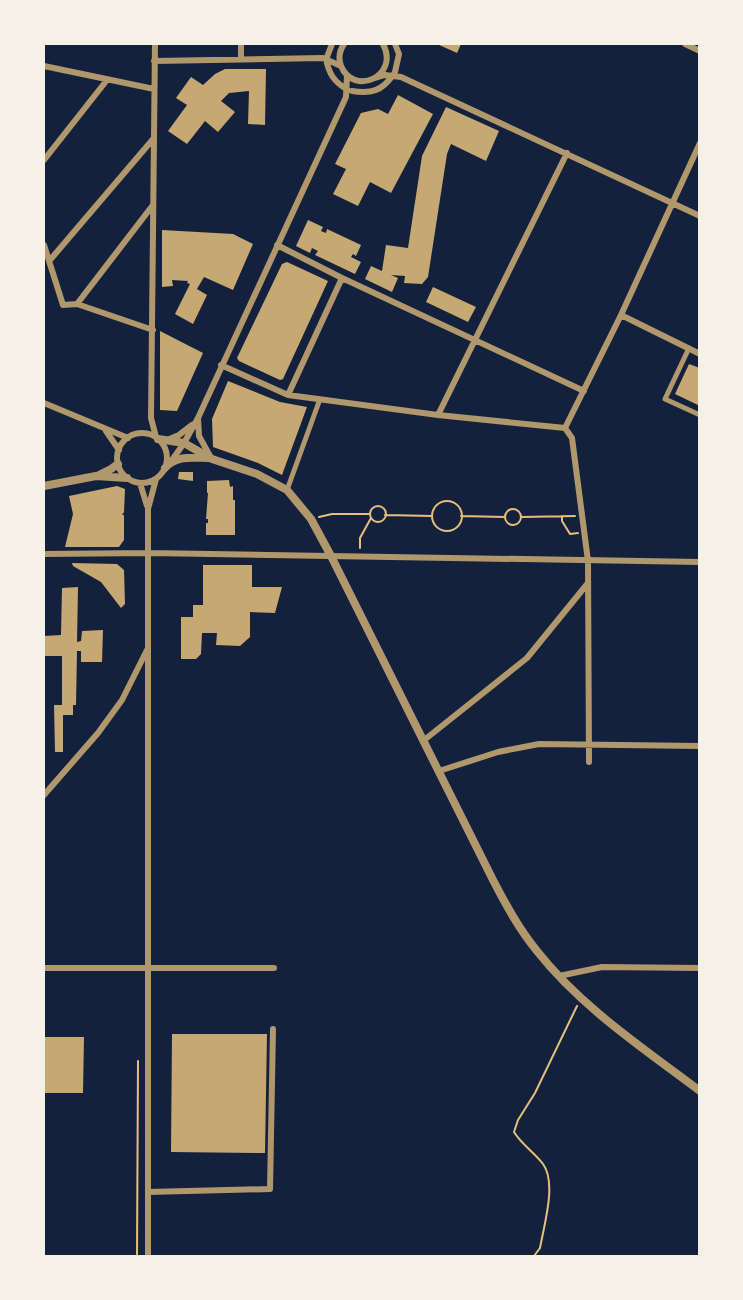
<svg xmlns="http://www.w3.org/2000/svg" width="743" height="1300" font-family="'Space Grotesk',sans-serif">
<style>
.building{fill:#c6a872}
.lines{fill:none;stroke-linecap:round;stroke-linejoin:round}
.path{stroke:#e5c07b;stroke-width:2}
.pedestrian{stroke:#b1986c;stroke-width:5}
.minor{stroke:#b1986c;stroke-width:6}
.tertiary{stroke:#b1986c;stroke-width:8}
</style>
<rect width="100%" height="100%" fill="#14213d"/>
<path class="building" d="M437,44H461L457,53Z
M225,69H266L265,125L248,124L249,91L229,93L221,101L235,112L218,132L205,121L187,144L168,131L187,105L176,98L191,77L203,85L215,74Z
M398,95L433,114L391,193L370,182L358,206L333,194L346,169L335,164L361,113L378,109L388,114Z
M446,107L499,131L486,161L451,144L447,154L428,277L422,284L404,283L405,276L391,275L398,278L392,292L365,279L371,266L382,271L386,245L408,248L422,156Z
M308,220L323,227L321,231L326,233L327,229L361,245L356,256L353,254L351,257L361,262L355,274L315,255L318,251L312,248L310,253L296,246Z
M162,230L233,234L253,244L233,290L204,277L197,289L207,295L193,324L175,314L190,284L187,283L188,281L172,280L173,286L162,287Z
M287,262L328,281L283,379L280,380L239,361L237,358L282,264Z
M433,287L476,307L468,322L426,302Z
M160,331L203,353L177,411L160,410Z
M689,364L700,368V406L675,394Z
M228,381L280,402L307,407L282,475L258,463L213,447L212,419Z
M179,472H193V481L178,479Z
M229,480L230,487L233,486V500H235V535H206V523H208V519H206L208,493H207V481Z
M117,486L125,489L124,512L122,515H124V540L119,547H65L73,514L69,496Z
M72,563L117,564L124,570L125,604L121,608L101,582L73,566Z
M203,565H252V587H282L275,613L250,612V637L240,646L216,645L217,633H202L201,654L196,659H181V617H193V605H203Z
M78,587L77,642L81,641L82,631L103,630L102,662H81V651H77L76,705H73V715H63V752H55L54,705H62V656H44V636L61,635L62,588Z
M172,1034H267L265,1153L171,1152Z
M44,1037H84L83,1093H44Z"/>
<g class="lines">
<path class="path" d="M432 516a15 15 0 1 1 30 0a15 15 0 1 1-30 0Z
M370 514a8 8 0 1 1 16 0a8 8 0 1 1-16 0Z
M505 517a8 8 0 1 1 16 0a8 8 0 1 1-16 0Z
M385,515L432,516
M461,516L505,517
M562,516V521L570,534L578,533
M319,517L332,514H370
M521,517L575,516
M360,548V538L371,518
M137,1256L138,1061
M534,1256L540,1248C544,1225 557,1183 543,1164C534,1152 522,1145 514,1132L518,1120L535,1093L577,1006"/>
<path class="pedestrian" d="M689,348L665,399L700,415
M287,490L320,399"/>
<path class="minor" d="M155,44L151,418L156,437
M344,44C340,50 338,58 341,66C354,97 400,76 383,44
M395,44L399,54L395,72
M685,44L700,51
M327,57L332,44
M241,58V44
M326,59C329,74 334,82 348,90
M154,61L323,58L341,66
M44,66L154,89
M375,78L385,75L401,77L700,216
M352,91C371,94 382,91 393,75
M44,160L107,80
M44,245L63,305L77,304L153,330
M277,245L342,278L584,391
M50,260L154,138
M77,304L153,205
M621,315L700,354
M221,365L288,395L438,415L565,428
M288,395L342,278
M44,403L128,438
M438,415L567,153
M198,418L199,436L210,456
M565,428L572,438L588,561L589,762
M565,428L621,315L700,143
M106,431L119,450
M117 458a25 25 0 1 1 50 0a25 25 0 1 1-50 0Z
M167,440L179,435L192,425
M170,463L184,443L198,418L346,97L347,75
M140,483L147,506
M44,554L149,553L700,562
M423,741L527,658L588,583
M439,771L498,752L539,744L700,746
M44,795L98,733L122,700L147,650
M44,968H274
M559,976L602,967L700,968
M148,1192L270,1189L273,1029
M148,1256V509L156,479"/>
<path class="tertiary" d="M158,439L184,443L212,459L257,474L287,490L311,519L331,556L493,880C506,905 519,929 537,951C581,1007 643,1048 700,1091
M165,468C176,455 193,458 208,458
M99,475L111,469L118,464
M44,486L96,476L127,478"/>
</g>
<rect width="743" height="1300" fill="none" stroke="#f6f1e7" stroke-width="90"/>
</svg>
